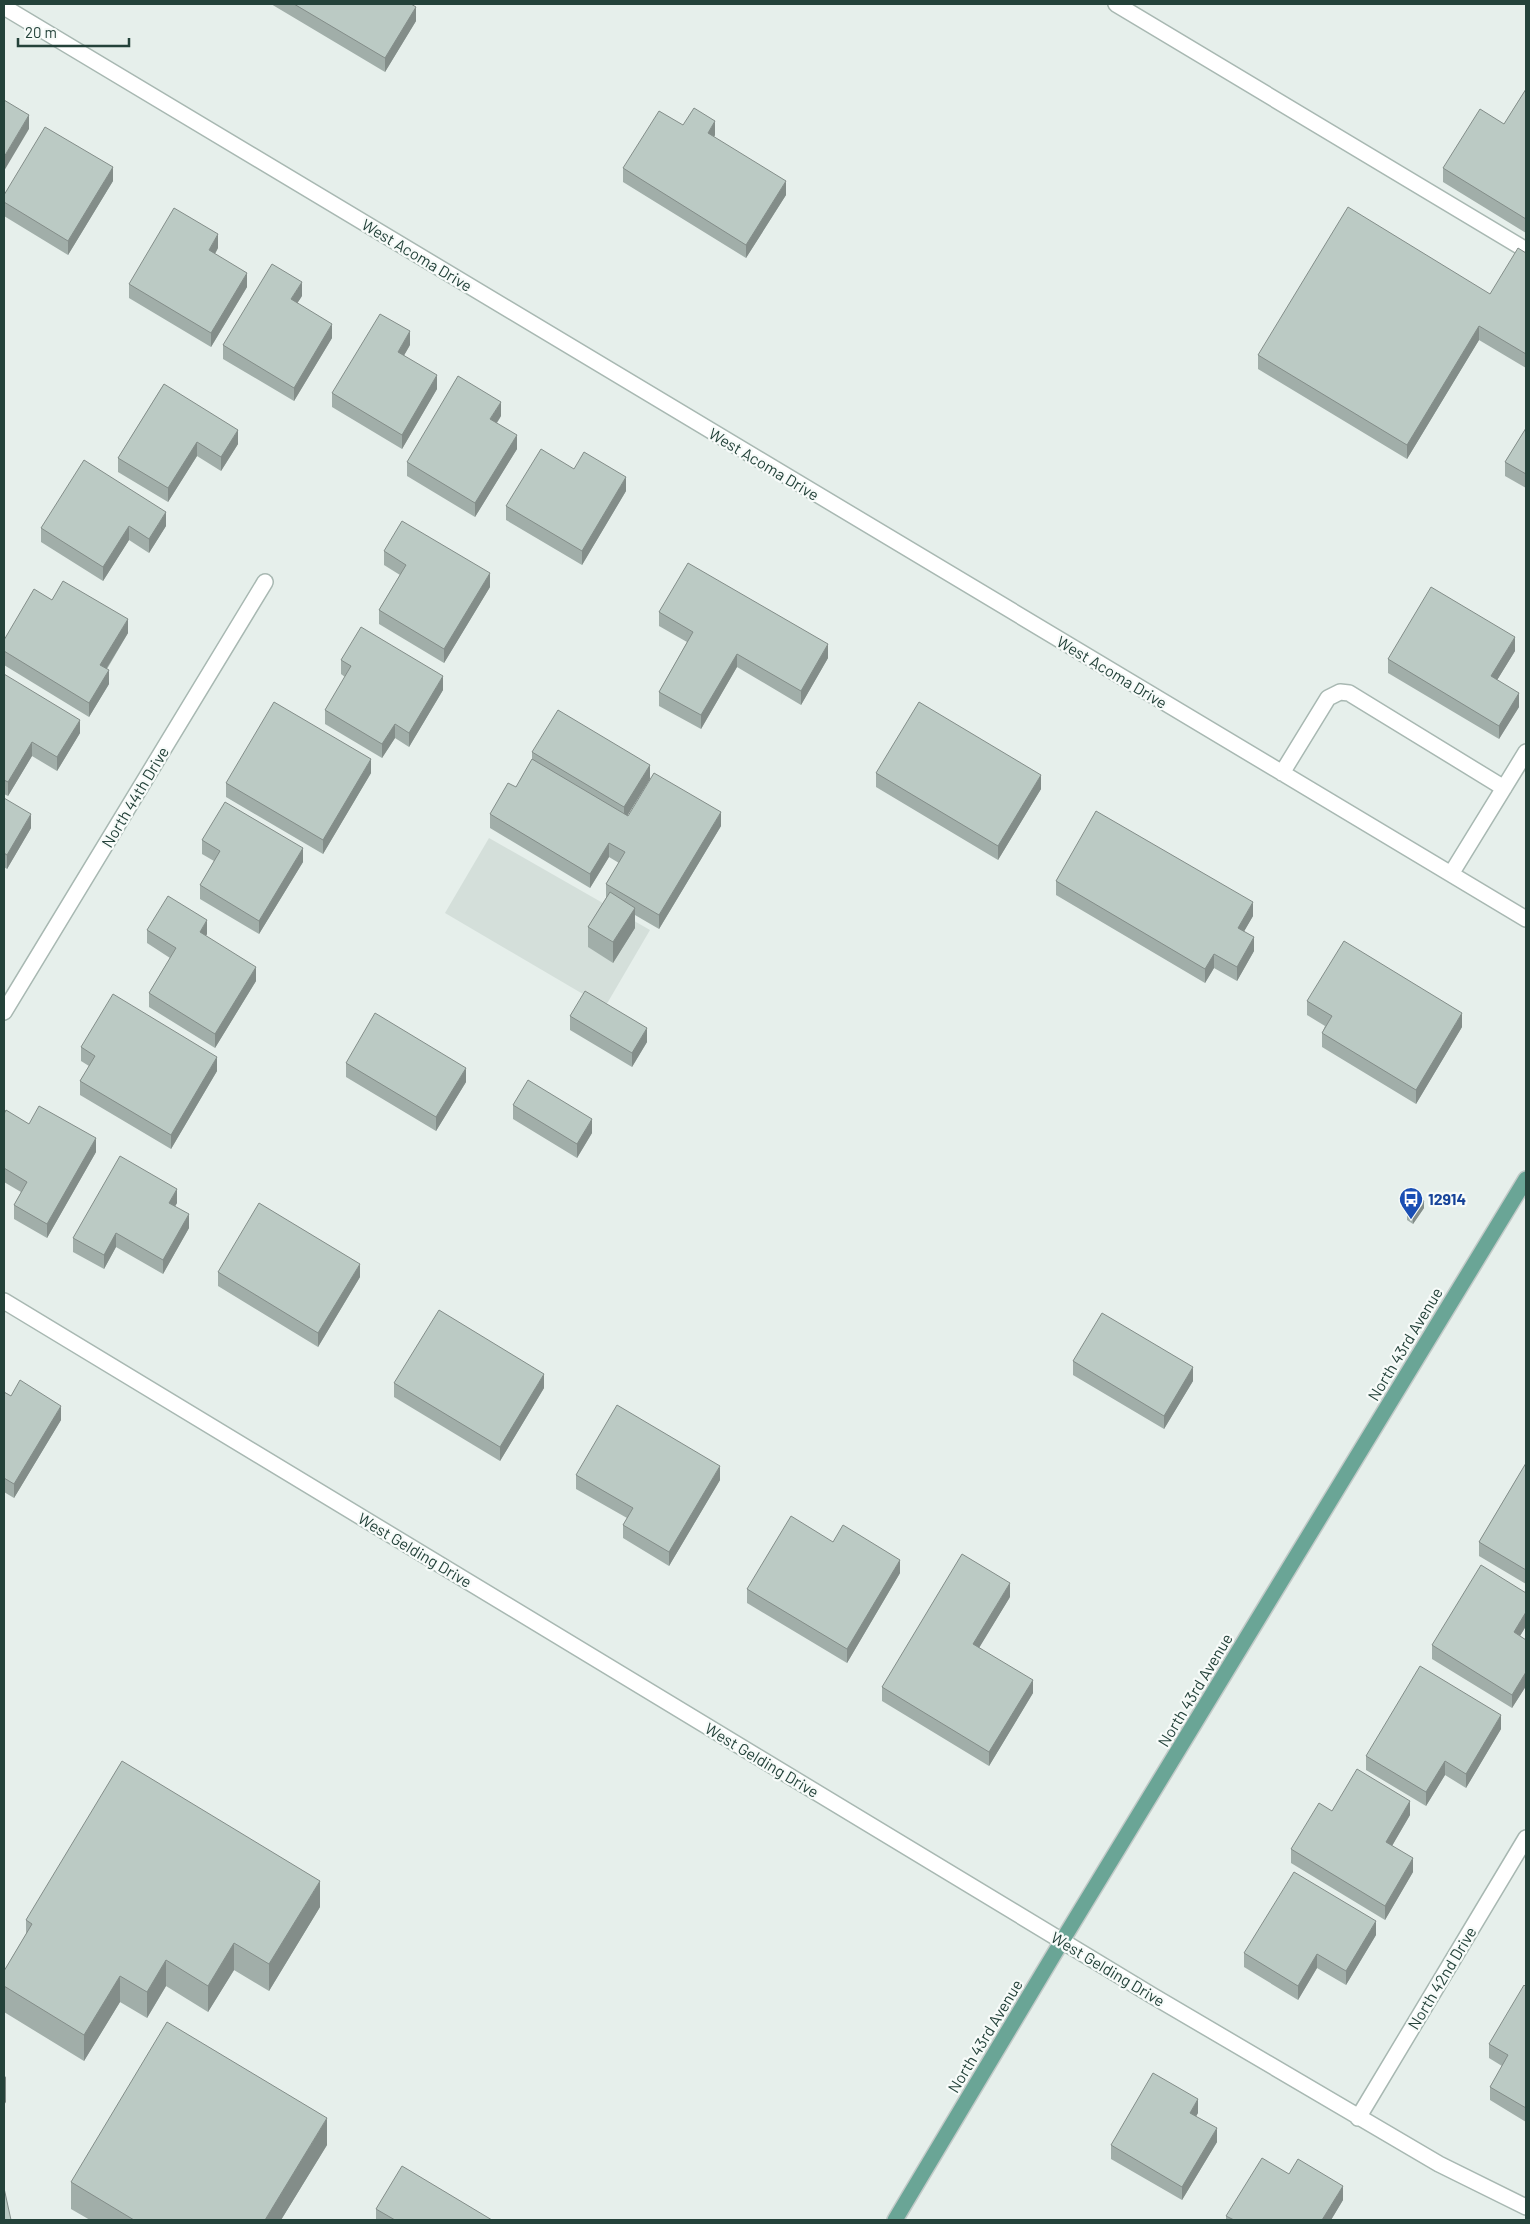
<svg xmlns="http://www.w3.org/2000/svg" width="1530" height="2224" font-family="Barlow,sans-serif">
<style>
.built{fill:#d4dfda}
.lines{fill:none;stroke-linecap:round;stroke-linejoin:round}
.minor-casing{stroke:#a8b8b2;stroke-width:18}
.major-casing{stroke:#c2cac8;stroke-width:18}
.minor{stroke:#fff;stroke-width:15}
.major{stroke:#6aa596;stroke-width:15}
.wall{fill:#a1aea9}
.shaded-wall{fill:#838d89}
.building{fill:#bbcac4;stroke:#838d89}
.labels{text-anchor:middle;stroke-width:4.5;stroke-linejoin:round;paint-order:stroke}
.street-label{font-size:16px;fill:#24423a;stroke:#f7fbf9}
.transit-label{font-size:16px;font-weight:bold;fill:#164399;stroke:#f7fbf9;text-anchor:start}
</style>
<rect width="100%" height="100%" fill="#e6efeb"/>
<path class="built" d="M489,838L650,930L605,1007L445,913Z"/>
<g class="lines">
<g class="minor-casing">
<path id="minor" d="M1116,4L1526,250
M4,7L1526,919
M1282,773L1328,698L1340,692L1349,693L1504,788
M1451,874L1526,752
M4,1012L265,582
M4,1301L1153,1996L1439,2164L1526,2207
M1358,2118L1526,1838"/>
</g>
<g class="major-casing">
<path id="major" d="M895,2220L1062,1941L1526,1179"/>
</g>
<use href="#minor" class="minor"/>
<use href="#major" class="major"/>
</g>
<path class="wall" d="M271,4H411L416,21L385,72Z
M1526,89V233L1443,182V168L1504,124Z
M683,125L715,135L714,137L786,195L746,258L623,182V168Z
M113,181L68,255L4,216V195Z
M218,248L215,254L247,287L211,347L129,298V284Z
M1526,253V368L1479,340L1407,459L1258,369V355L1490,294Z
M302,296L297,303L332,338L294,401L223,359V345Z
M410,345L404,355L437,389L402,449L332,407V393Z
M164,384L238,444L221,471L197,456L168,502L118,472V458Z
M501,416L497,423L517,449L475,517L407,476V462Z
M1526,428V488L1505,476V462Z
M574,469L626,491L582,565L506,520V506Z
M166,526L149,553L129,540L103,581L41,542V528Z
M384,551L490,587L444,663L379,624V610L400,575L384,565Z
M52,600L128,633L107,669L109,684L89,717L4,665V640Z
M659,612L828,658L801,705L737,667L701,729L659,706V692L687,642L659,626Z
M1515,651L1497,680L1519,707L1499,739L1388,673V659Z
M341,660L443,690L409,747L395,738L382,758L325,724V710L345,677L341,674Z
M4,674L80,733L57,771L32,756L8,796L4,794Z
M532,752L650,779L627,816L721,826L659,929L635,915V928L613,963L588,947V927L606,898V884L619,863L609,857L590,888L490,828V814L516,787L532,759Z
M371,773L323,854L226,797V783Z
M876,773L1041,789L998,860L876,787Z
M4,798L31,828L7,869L4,867Z
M202,840L303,862L259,934L200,899V885L214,861L202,854Z
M1056,881L1253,916L1244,931L1254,951L1237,981L1214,968L1205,983L1056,895Z
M147,930L207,934L206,936L256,981L215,1048L149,1007V993L170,958L147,943Z
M1307,1001L1462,1027L1416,1104L1322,1047V1033L1325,1026L1307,1015Z
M570,1016L647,1042L632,1067L570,1030Z
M81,1047L217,1071L171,1149L80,1095V1081L89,1066L81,1061Z
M346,1063L466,1082L436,1131L346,1077Z
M513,1105L592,1133L577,1158L513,1119Z
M4,1114L96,1152L47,1238L14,1219V1205L21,1192L4,1182Z
M177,1203L175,1206L189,1228L163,1274L116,1247L104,1269L73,1252V1238Z
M1424,1208L1413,1224L1407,1220V1213Z
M218,1272L360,1277L318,1347L218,1286Z
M1073,1361L1193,1381L1164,1429L1073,1375Z
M394,1383L544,1388L500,1461L394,1397Z
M4,1392L11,1396L61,1420L14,1498L4,1492Z
M1526,1463V1584L1479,1556V1542Z
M576,1475L720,1480L669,1566L623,1538V1525L627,1518L576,1489Z
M833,1542L900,1573L847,1663L747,1603V1589Z
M1526,1593V1626L1520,1636L1526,1640V1686L1512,1708L1432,1659V1645Z
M1010,1597L979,1647L1033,1693L989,1766L882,1701V1687Z
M1501,1729L1466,1788L1445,1775L1426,1806L1366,1770V1756Z
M1332,1811L1410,1815L1392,1846L1413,1872L1385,1920L1291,1863V1849Z
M320,1907L269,1991L234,1970L208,2012L166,1986L147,2018L120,2002L84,2061L4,2012V1971L26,1934V1920Z
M1376,1935L1346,1985L1317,1968L1298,2000L1244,1967V1953Z
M1526,1987V2122L1490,2100V2087L1502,2066L1489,2058V2044Z
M1198,2113L1196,2116L1217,2142L1182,2200L1111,2159V2145Z
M327,2145L281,2220H90L71,2209V2182Z
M1289,2174L1343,2200L1331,2220H1226V2216Z
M376,2209L492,2220H376Z"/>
<path class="shaded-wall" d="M416,7V21L385,72V58Z
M29,115V129L4,171V157Z
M715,121V135L708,147V133Z
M113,167V181L68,255V241Z
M786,181V195L746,258V245Z
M218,234V248L209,264V250Z
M247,273V287L211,347V333Z
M302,282V296L291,313V299Z
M332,324V338L294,401V388Z
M1479,326V340L1407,459V445Z
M410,331V345L398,366V352Z
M437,375V389L402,449V435Z
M501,402V416L490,433V419Z
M238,430V444L221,471V457Z
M517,435V449L475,517V503Z
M197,442V456L168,502V488Z
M626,477V491L582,565V551Z
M166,512V526L149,553V539Z
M129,526V540L103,581V567Z
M490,573V587L444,663V649Z
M128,619V633L100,679V665Z
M1515,637V651L1491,690V676Z
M828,644V658L801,705V691Z
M737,654V667L701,729V715Z
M109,670V684L89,717V703Z
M443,676V690L409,747V733Z
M1519,693V707L1499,739V726Z
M80,720V733L57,771V757Z
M395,724V738L382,758V744Z
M32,742V756L8,796V782Z
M371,759V773L323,854V840Z
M650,765V779L624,821V807Z
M1041,775V789L998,860V846Z
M721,812V826L659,929V915Z
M31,814V828L7,869V855Z
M609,843V857L590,888V874Z
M303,848V862L259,934V921Z
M1253,902V916L1238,942V928Z
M635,908V928L613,963V942Z
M207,920V934L200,946V932Z
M1254,937V951L1237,981V967Z
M1214,954V968L1205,983V969Z
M256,967V981L215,1048V1034Z
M1462,1013V1027L1416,1104V1090Z
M647,1028V1042L632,1067V1053Z
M217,1057V1071L171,1149V1135Z
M466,1068V1082L436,1131V1117Z
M592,1119V1133L577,1158V1144Z
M96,1138V1152L47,1238V1224Z
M177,1189V1203L169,1217V1203Z
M1424,1201V1208L1413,1224V1217Z
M189,1214V1228L163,1274V1260Z
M116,1233V1247L104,1269V1255Z
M360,1264V1277L318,1347V1333Z
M1193,1367V1381L1164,1429V1416Z
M544,1374V1388L500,1461V1447Z
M61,1406V1420L14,1498V1484Z
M720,1466V1480L669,1566V1552Z
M900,1560V1573L847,1663V1649Z
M1010,1583V1597L973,1658V1644Z
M1526,1612V1626L1514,1646V1632Z
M1526,1672V1686L1512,1708V1695Z
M1033,1680V1693L989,1766V1752Z
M1501,1715V1729L1466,1788V1774Z
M1445,1761V1775L1426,1806V1792Z
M1410,1801V1815L1386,1856V1842Z
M1413,1858V1872L1385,1920V1906Z
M320,1881V1907L269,1991V1964Z
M1376,1921V1935L1346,1985V1971Z
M234,1943V1970L208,2012V1986Z
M1317,1954V1968L1298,2000V1986Z
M166,1960V1986L147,2018V1992Z
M120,1976V2002L84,2061V2035Z
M6,2076V2102L4,2105V2079Z
M1198,2099V2113L1190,2127V2113Z
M327,2118V2145L281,2220H265Z
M1217,2128V2142L1182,2200V2187Z
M1343,2186V2200L1331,2220H1322Z"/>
<path class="building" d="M294,4H411L416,7L385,58Z
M1526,89V219L1443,168L1480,109L1504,124Z
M4,100L29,115L4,157Z
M694,108L715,121L708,133L786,181L746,245L623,168L659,111L683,125Z
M45,127L113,167L68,241L4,202V195Z
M1348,207L1490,294L1518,248L1526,253V354L1479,326L1407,445L1258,355Z
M174,208L218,234L209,250L247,273L211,333L129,284Z
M272,264L302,282L291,299L332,324L294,388L223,345Z
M380,314L410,331L398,352L437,375L402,435L332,393Z
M458,376L501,402L490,419L517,435L475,503L407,462Z
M164,384L238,430L221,457L197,442L168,488L118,458Z
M1526,428V474L1505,462Z
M541,449L574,469L584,452L626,477L582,551L506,506Z
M84,460L166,512L149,539L129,526L103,567L41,528Z
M402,521L490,573L444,649L379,610L406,565L384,551Z
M688,563L828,644L801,691L737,654L701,715L659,692L693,632L659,612Z
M63,581L128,619L100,665L109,670L89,703L4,651V640L34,589L52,600Z
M1431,587L1515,637L1491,676L1519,693L1499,726L1388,659Z
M361,627L443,676L409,733L395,724L382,744L325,710L351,666L341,660Z
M4,674L80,720L57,757L32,742L8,782L4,780Z
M274,702L371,759L323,840L226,783Z
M919,702L1041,775L998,846L876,773Z
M558,710L650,765L624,807L532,752Z
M532,759L628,816L654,773L721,812L659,915L606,884L625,852L609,843L590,874L490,814L508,783L516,787Z
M4,798L31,814L7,855L4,853Z
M225,802L303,848L259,921L200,885L220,851L202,840Z
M1096,811L1253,902L1238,928L1254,937L1237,967L1214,954L1205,969L1056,881Z
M610,892L635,908L613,942L588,927Z
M168,896L207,920L200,932L256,967L215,1034L149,993L176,948L147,930Z
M1344,941L1462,1013L1416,1090L1322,1033L1332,1016L1307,1001Z
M585,991L647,1028L632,1053L570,1016Z
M113,994L217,1057L171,1135L80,1081L95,1056L81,1047Z
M375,1013L466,1068L436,1117L346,1063Z
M528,1080L592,1119L577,1144L513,1105Z
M39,1106L96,1138L47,1224L14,1205L27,1182L4,1168V1114L6,1110L29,1124Z
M120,1156L177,1189L169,1203L189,1214L163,1260L116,1233L104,1255L73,1238Z
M1417,1197L1424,1201L1413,1217L1407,1213Z
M259,1203L360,1264L318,1333L218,1272Z
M439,1310L544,1374L500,1447L394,1383Z
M1102,1313L1193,1367L1164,1416L1073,1361Z
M20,1380L61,1406L14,1484L4,1478V1392L11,1396Z
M617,1405L720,1466L669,1552L623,1525L633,1508L576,1475Z
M1526,1463V1570L1479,1542Z
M791,1516L833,1542L843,1525L900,1560L847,1649L747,1589Z
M962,1554L1010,1583L973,1644L1033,1680L989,1752L882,1687Z
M1481,1565L1526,1593V1612L1514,1632L1526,1640V1672L1512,1695L1432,1645Z
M1420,1666L1501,1715L1466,1774L1445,1761L1426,1792L1366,1756Z
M122,1761L320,1881L269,1964L234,1943L208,1986L166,1960L147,1992L120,1976L84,2035L4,1986V1971L32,1924L26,1920Z
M1357,1769L1410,1801L1386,1842L1413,1858L1385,1906L1291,1849L1319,1803L1332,1811Z
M1294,1872L1376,1921L1346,1971L1317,1954L1298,1986L1244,1953Z
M1524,1985L1526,1987V2108L1490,2087L1508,2055L1489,2044Z
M167,2022L327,2118L265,2220H134L71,2182Z
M1153,2073L1198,2099L1190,2113L1217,2128L1182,2187L1111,2145Z
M1262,2158L1289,2174L1298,2159L1343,2186L1322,2220H1234L1226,2216Z
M402,2166L492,2220H395L376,2209Z
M4,2188L11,2220H4Z"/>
<defs>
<g id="bus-pin" transform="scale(1.25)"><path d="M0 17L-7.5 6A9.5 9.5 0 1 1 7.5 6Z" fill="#1a4fb4" stroke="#f7fbf9"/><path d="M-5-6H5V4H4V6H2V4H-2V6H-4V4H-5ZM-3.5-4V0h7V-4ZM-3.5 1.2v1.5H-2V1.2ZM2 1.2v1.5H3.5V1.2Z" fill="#fff"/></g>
</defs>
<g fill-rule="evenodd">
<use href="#bus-pin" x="1411" y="1199"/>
</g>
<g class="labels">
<g class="street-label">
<text transform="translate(417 255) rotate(31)" y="6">West Acoma Drive</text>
<text transform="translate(764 464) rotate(31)" y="6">West Acoma Drive</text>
<text transform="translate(1112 672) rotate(31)" y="6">West Acoma Drive</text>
<text transform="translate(135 797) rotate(-59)" y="6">North 44th Drive</text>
<text transform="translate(1405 1344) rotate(-59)" y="6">North 43rd Avenue</text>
<text transform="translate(415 1550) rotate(31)" y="6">West Gelding Drive</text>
<text transform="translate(1195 1690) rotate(-59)" y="6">North 43rd Avenue</text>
<text transform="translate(762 1760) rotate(31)" y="6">West Gelding Drive</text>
<text transform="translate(1108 1969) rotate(31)" y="6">West Gelding Drive</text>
<text transform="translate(1442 1978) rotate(-59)" y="6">North 42nd Drive</text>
<text transform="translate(985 2036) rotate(-59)" y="6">North 43rd Avenue</text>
</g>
<g class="transit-label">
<text x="1428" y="1205">12914</text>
</g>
</g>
<rect width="1530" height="2224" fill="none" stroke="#24423a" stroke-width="10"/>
<path d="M18 38v8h111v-8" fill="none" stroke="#24423a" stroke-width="2.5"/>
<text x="25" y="38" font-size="15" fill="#24423a" stroke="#f7fbf9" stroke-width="4" paint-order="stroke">20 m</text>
</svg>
